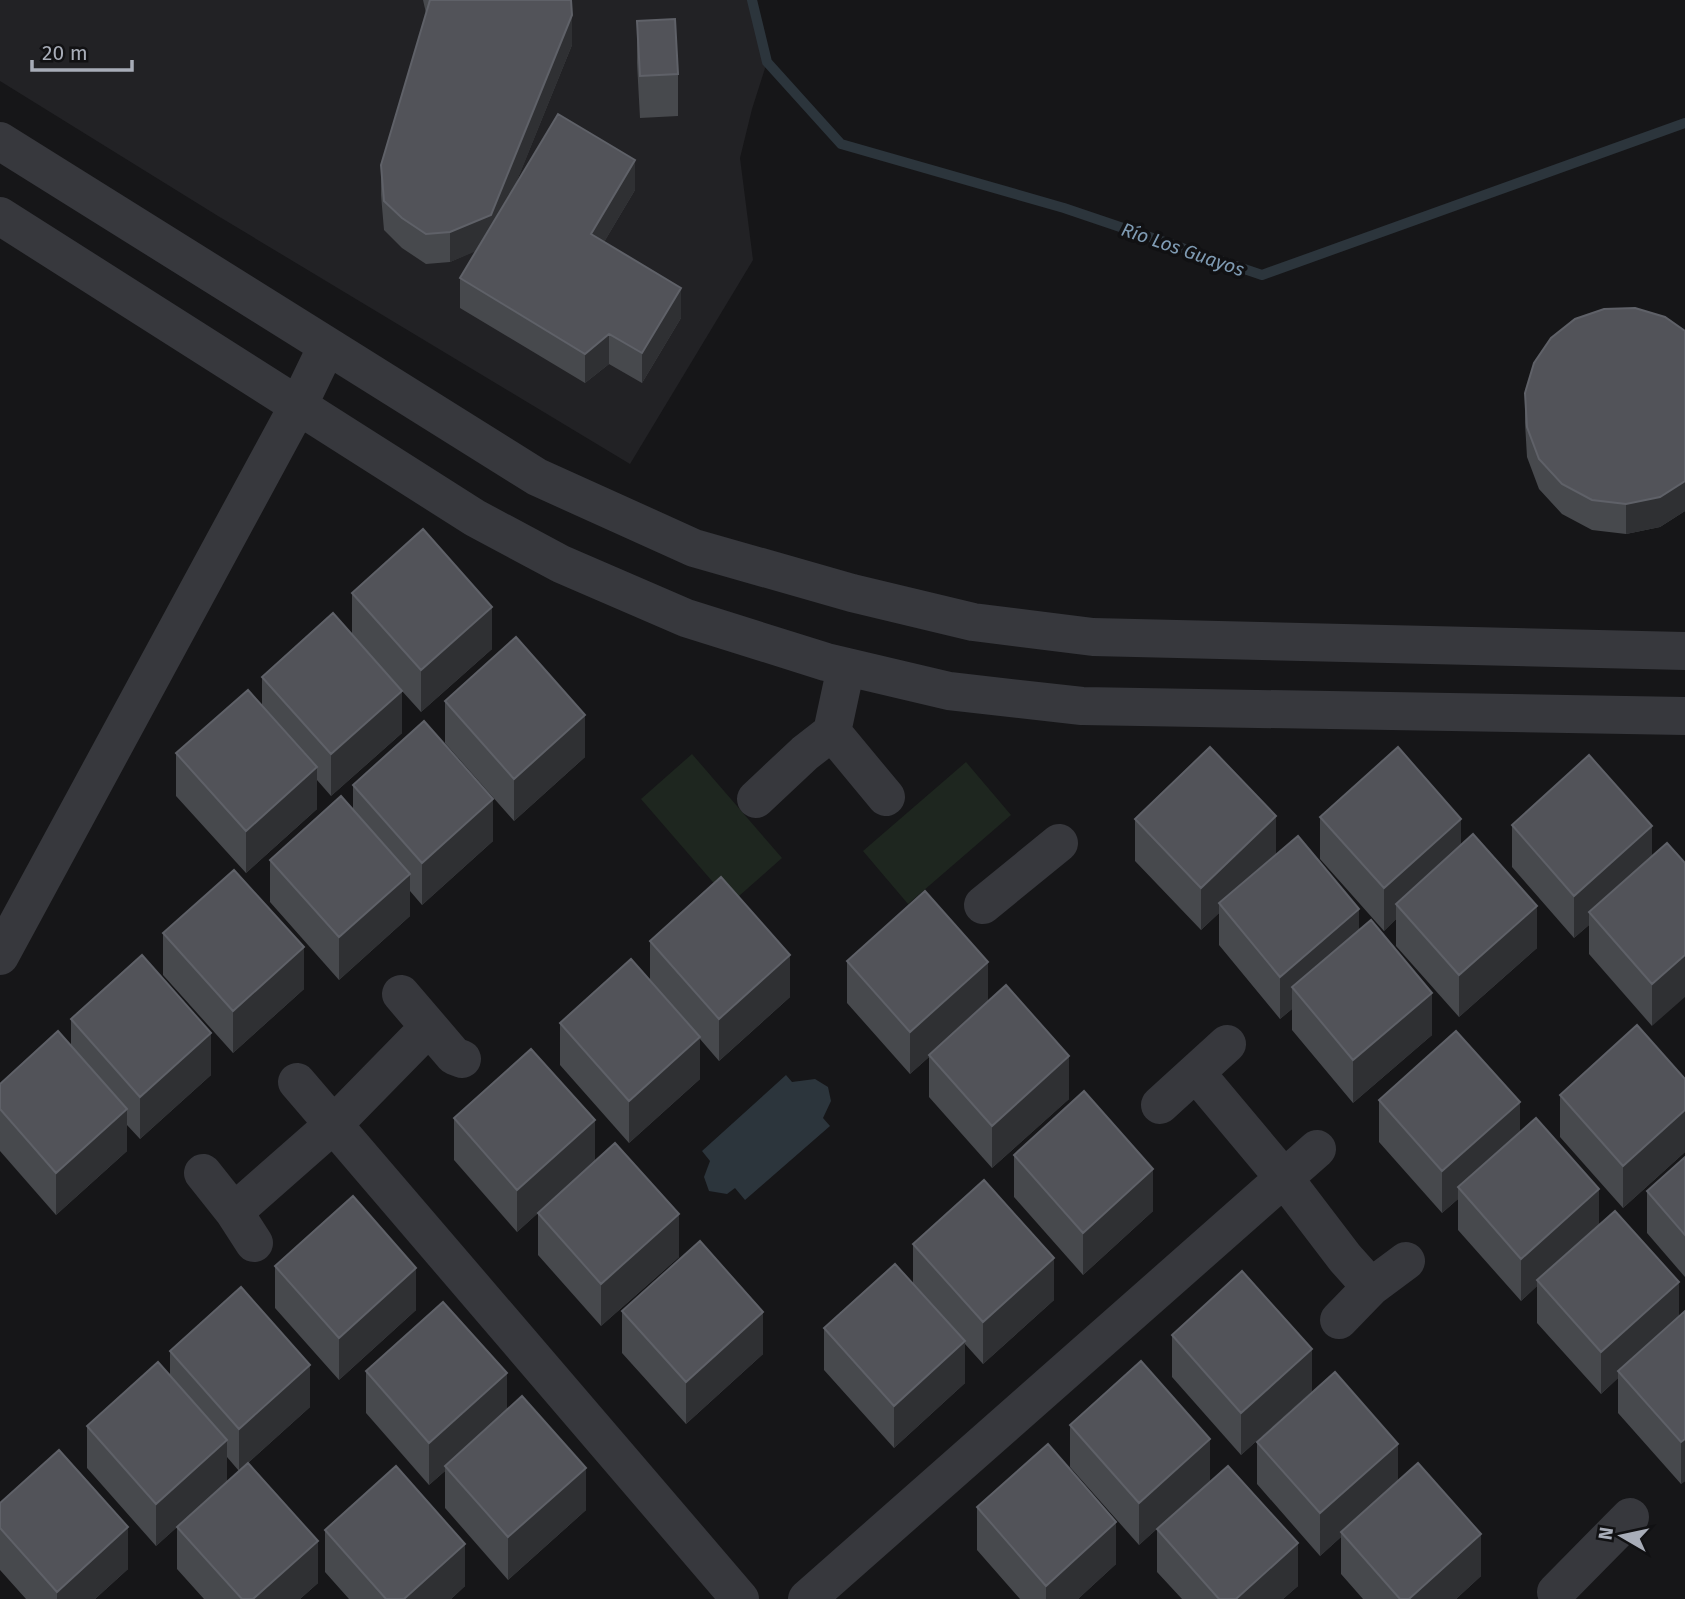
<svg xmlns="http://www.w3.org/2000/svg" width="1685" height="1599" font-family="'Fira Sans',sans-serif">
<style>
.built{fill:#222225}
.green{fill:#1e261f}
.water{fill:#2c353c}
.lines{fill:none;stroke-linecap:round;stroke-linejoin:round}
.stream{stroke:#2c353c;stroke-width:10}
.minor{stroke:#37383d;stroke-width:38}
.wall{fill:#47494d}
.shaded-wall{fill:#2f3033}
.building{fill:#525359;stroke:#5f6168;stroke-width:2}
.labels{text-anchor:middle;stroke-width:7;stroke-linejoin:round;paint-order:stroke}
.water-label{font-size:19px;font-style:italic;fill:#7f9bb3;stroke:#111113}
</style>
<rect width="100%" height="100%" fill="#161618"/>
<path class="built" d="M0,0H752L767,62L752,109L740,158L753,260L630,464L218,216L0,81Z"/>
<path class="green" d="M692,754L782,858L731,903L641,799Z
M966,762L1011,815L908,904L863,851Z"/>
<path class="water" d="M786,1075L792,1082L815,1079L828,1087L831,1101L823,1118L830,1126L745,1200L735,1188L727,1194L709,1191L704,1177L710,1161L702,1151Z"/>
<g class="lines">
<path class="stream" d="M752,0L767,62L841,144L1064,208L1262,275L1685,123"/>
<path class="minor" d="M0,141L537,477L694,548L852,593L973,622L1093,637L1685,651
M0,216L475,518L561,564L686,618L826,662L949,691L1082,706L1685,716
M832,732L886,797
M756,799L805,753L832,732L846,667
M983,905L1059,843
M0,956L299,404L327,346
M401,994L454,1056L462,1059
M1196,1073L1284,1178L1345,1258L1371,1287
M297,1082L740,1599
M1160,1105L1227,1044
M203,1173L234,1212L254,1243
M234,1212L334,1124L429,1027
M1339,1320L1371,1287L1406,1261
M1556,1592L1630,1517
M807,1599L1317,1149"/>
</g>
<path class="wall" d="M423,0H571L572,45L513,190H635L604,242L681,318L642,383L609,364L585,383L460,308V278L477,250L450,262L426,264L402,248L384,230L381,195V165L426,13Z
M637,21L678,74V116L640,118L637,63Z
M1685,331V511L1660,527L1626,534L1592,530L1562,514L1539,489L1527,457L1525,423V393Z
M352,593L492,649L421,712L402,691V733L331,796L317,780V809L246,873L176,796V753L262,706V677L352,634Z
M445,701L585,757L514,821L445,743Z
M353,785L493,841L422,905L410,891V916L339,980L270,902V860L353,809Z
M1320,817L1461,846L1537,948L1459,1017L1396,946V919L1384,931L1320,859Z
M1135,819L1276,855L1359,930L1432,1035L1353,1103L1292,1030V1009L1280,1019L1219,945V913L1201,930L1135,861Z
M1512,825L1652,856L1667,843L1652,1026L1589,954V925L1574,938L1512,867Z
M163,933L304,989L233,1053L163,975Z
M650,941L790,997L719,1061L700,1039V1079L629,1143L560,1065V1023L650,981Z
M847,961L988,1001L1069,1099L992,1168L929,1097V1057L910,1074L847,1003Z
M71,1019L211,1075L140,1139L127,1125V1151L56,1215L0,1151V1084L71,1045Z
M1685,1079V1152L1623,1208L1560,1137V1095Z
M1379,1100L1520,1132L1679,1317L1685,1311V1481L1681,1484L1618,1413V1378L1601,1394L1537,1323V1286L1521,1301L1458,1230V1199L1442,1213L1379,1142Z
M454,1118L595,1162L679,1257L601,1326L538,1255V1213L517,1232L454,1160Z
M1014,1155L1153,1211L1083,1275L1014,1197Z
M1685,1157V1277L1647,1233V1191Z
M913,1244L1054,1300L983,1364L965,1344V1383L894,1448L824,1370V1328L913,1284Z
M275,1266L416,1310L339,1380L275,1308Z
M622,1311L763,1354L686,1424L622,1353Z
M1172,1335L1312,1391L1241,1455L1172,1377Z
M170,1351L310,1407L239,1471L227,1457V1482L156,1546L87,1468V1426L170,1376Z
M366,1371L507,1410L586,1510L508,1580L445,1508V1471L429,1485L366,1413Z
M1070,1425L1210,1481L1139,1545L1070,1467Z
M1257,1442L1398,1481L1481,1576L1456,1599H1363L1341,1574V1537L1320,1556L1257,1484Z
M0,1503L128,1569L95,1599H26L0,1570Z
M977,1507L1116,1564L1078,1599H1020L977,1550Z
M177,1527L318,1583L300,1599H204L177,1569Z
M1157,1529L1298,1586L1283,1599H1182L1157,1572Z
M325,1530L465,1586L451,1599H349L325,1572Z"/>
<path class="shaded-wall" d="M572,15V45L491,245L450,262V232Z
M635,160V190L591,264V234Z
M681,288V318L642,383V353Z
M609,334V364L585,383V354Z
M1685,481V511L1660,527L1626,534V504Z
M492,607V649L421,712V670Z
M402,691V733L331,796V754Z
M585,715V757L514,821V779Z
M317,767V809L246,873V831Z
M493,799V841L422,905V863Z
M1276,816V858L1219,903V913L1201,930V888Z
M1461,819V861L1396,904V919L1384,931V888Z
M1652,826V868L1589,912V925L1574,938V896Z
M410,874V916L339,980V937Z
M1537,906V948L1459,1017V975Z
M1359,909V951L1292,987V1009L1280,1019V977Z
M304,947V989L233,1053V1011Z
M790,955V997L719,1061V1019Z
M1685,955V997L1652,1026V984Z
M988,962V1004L929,1055V1057L910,1074V1032Z
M1432,993V1035L1353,1103V1060Z
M211,1033V1075L140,1139V1097Z
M700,1037V1079L629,1143V1101Z
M1069,1056V1099L992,1168V1126Z
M1520,1102V1144L1458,1187V1199L1442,1213V1171Z
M127,1109V1151L56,1215V1173Z
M1685,1110V1152L1623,1208V1166Z
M595,1120V1162L517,1232V1190Z
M1153,1169V1211L1083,1275V1233Z
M1599,1189V1231L1537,1280V1286L1521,1301V1259Z
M679,1214V1257L601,1326V1284Z
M1054,1258V1300L983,1364V1322Z
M416,1268V1310L339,1380V1338Z
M1679,1282V1325L1618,1371V1378L1601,1394V1352Z
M763,1312V1354L686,1424V1382Z
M965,1341V1383L894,1448V1406Z
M1312,1349V1391L1241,1455V1413Z
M310,1365V1407L239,1471V1429Z
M507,1373V1415L445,1466V1471L429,1485V1443Z
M1210,1439V1481L1139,1545V1503Z
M1685,1439V1481L1681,1484V1442Z
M227,1440V1482L156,1546V1504Z
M1398,1444V1486L1341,1532V1537L1320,1556V1513Z
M586,1468V1510L508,1580V1537Z
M1116,1522V1564L1078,1599H1046V1586Z
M128,1527V1569L95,1599H57V1592Z
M1481,1534V1576L1456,1599H1409Z
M318,1541V1583L300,1599H253Z
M1298,1543V1586L1283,1599H1236Z
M465,1544V1586L451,1599H404Z"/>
<path class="building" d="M430,0H571L572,15L491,215L450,232L426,234L402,218L384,201L381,165Z
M675,19L678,74L640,76L637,21Z
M558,114L635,160L591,234L681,288L642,353L609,334L585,354L460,278Z
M1635,308L1665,317L1685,331V481L1660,497L1626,504L1592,500L1562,484L1539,459L1527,427L1525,393L1534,363L1551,338L1575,319L1604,309Z
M423,529L492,607L421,670L352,593Z
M333,613L402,691L331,754L262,677Z
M516,637L585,715L514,779L445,701Z
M248,690L317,767L246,831L176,753Z
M424,721L493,799L422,863L353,785Z
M1210,747L1276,816L1201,888L1135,819Z
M1398,747L1461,819L1384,888L1320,817Z
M1589,755L1652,826L1574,896L1512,825Z
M341,796L410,874L339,937L270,860Z
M1473,834L1537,906L1459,975L1396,904Z
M1298,836L1359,909L1280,977L1219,903Z
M1667,843L1685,863V955L1652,984L1589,912Z
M234,870L304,947L233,1011L163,933Z
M721,877L790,955L719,1019L650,941Z
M925,891L988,962L910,1032L847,961Z
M1371,920L1432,993L1353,1060L1292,987Z
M142,955L211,1033L140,1097L71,1019Z
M631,959L700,1037L629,1101L560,1023Z
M1006,985L1069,1056L992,1126L929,1055Z
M1637,1025L1685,1079V1110L1623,1166L1560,1095Z
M58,1031L127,1109L56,1173L0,1109V1084Z
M1456,1031L1520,1102L1442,1171L1379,1100Z
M531,1049L595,1120L517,1190L454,1118Z
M1084,1091L1153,1169L1083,1233L1014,1155Z
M1536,1118L1599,1189L1521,1259L1458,1187Z
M615,1143L679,1214L601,1284L538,1213Z
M1685,1157V1235L1647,1191Z
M984,1180L1054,1258L983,1322L913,1244Z
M353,1196L416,1268L339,1338L275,1266Z
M1615,1211L1679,1282L1601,1352L1537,1280Z
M700,1241L763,1312L686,1382L622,1311Z
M895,1264L965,1341L894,1406L824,1328Z
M1242,1271L1312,1349L1241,1413L1172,1335Z
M241,1287L310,1365L239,1429L170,1351Z
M443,1302L507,1373L429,1443L366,1371Z
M1685,1311V1439L1681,1442L1618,1371Z
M1141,1361L1210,1439L1139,1503L1070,1425Z
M158,1362L227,1440L156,1504L87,1426Z
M1335,1372L1398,1444L1320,1513L1257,1442Z
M522,1396L586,1468L508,1537L445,1466Z
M1048,1444L1116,1522L1046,1586L977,1507Z
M59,1450L128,1527L57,1592L0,1528V1503Z
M248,1463L318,1541L253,1599H242L177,1527Z
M1418,1463L1481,1534L1409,1599H1400L1341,1532Z
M396,1466L465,1544L404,1599H386L325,1530Z
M1228,1466L1298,1543L1236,1599H1219L1157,1529Z"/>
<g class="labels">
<g class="water-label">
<text transform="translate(1183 249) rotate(19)" y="7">Río Los Guayos</text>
</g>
</g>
<g transform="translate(1622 1536) rotate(279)" stroke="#111113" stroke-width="5" paint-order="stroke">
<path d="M0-5L12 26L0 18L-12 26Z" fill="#a8adb8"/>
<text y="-10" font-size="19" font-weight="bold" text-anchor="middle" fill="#a8adb8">N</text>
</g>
<path d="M32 60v10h100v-10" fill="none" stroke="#a8adb8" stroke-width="3.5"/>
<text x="42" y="60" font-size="21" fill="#a8adb8" stroke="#111113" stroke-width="5" paint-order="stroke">20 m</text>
</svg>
